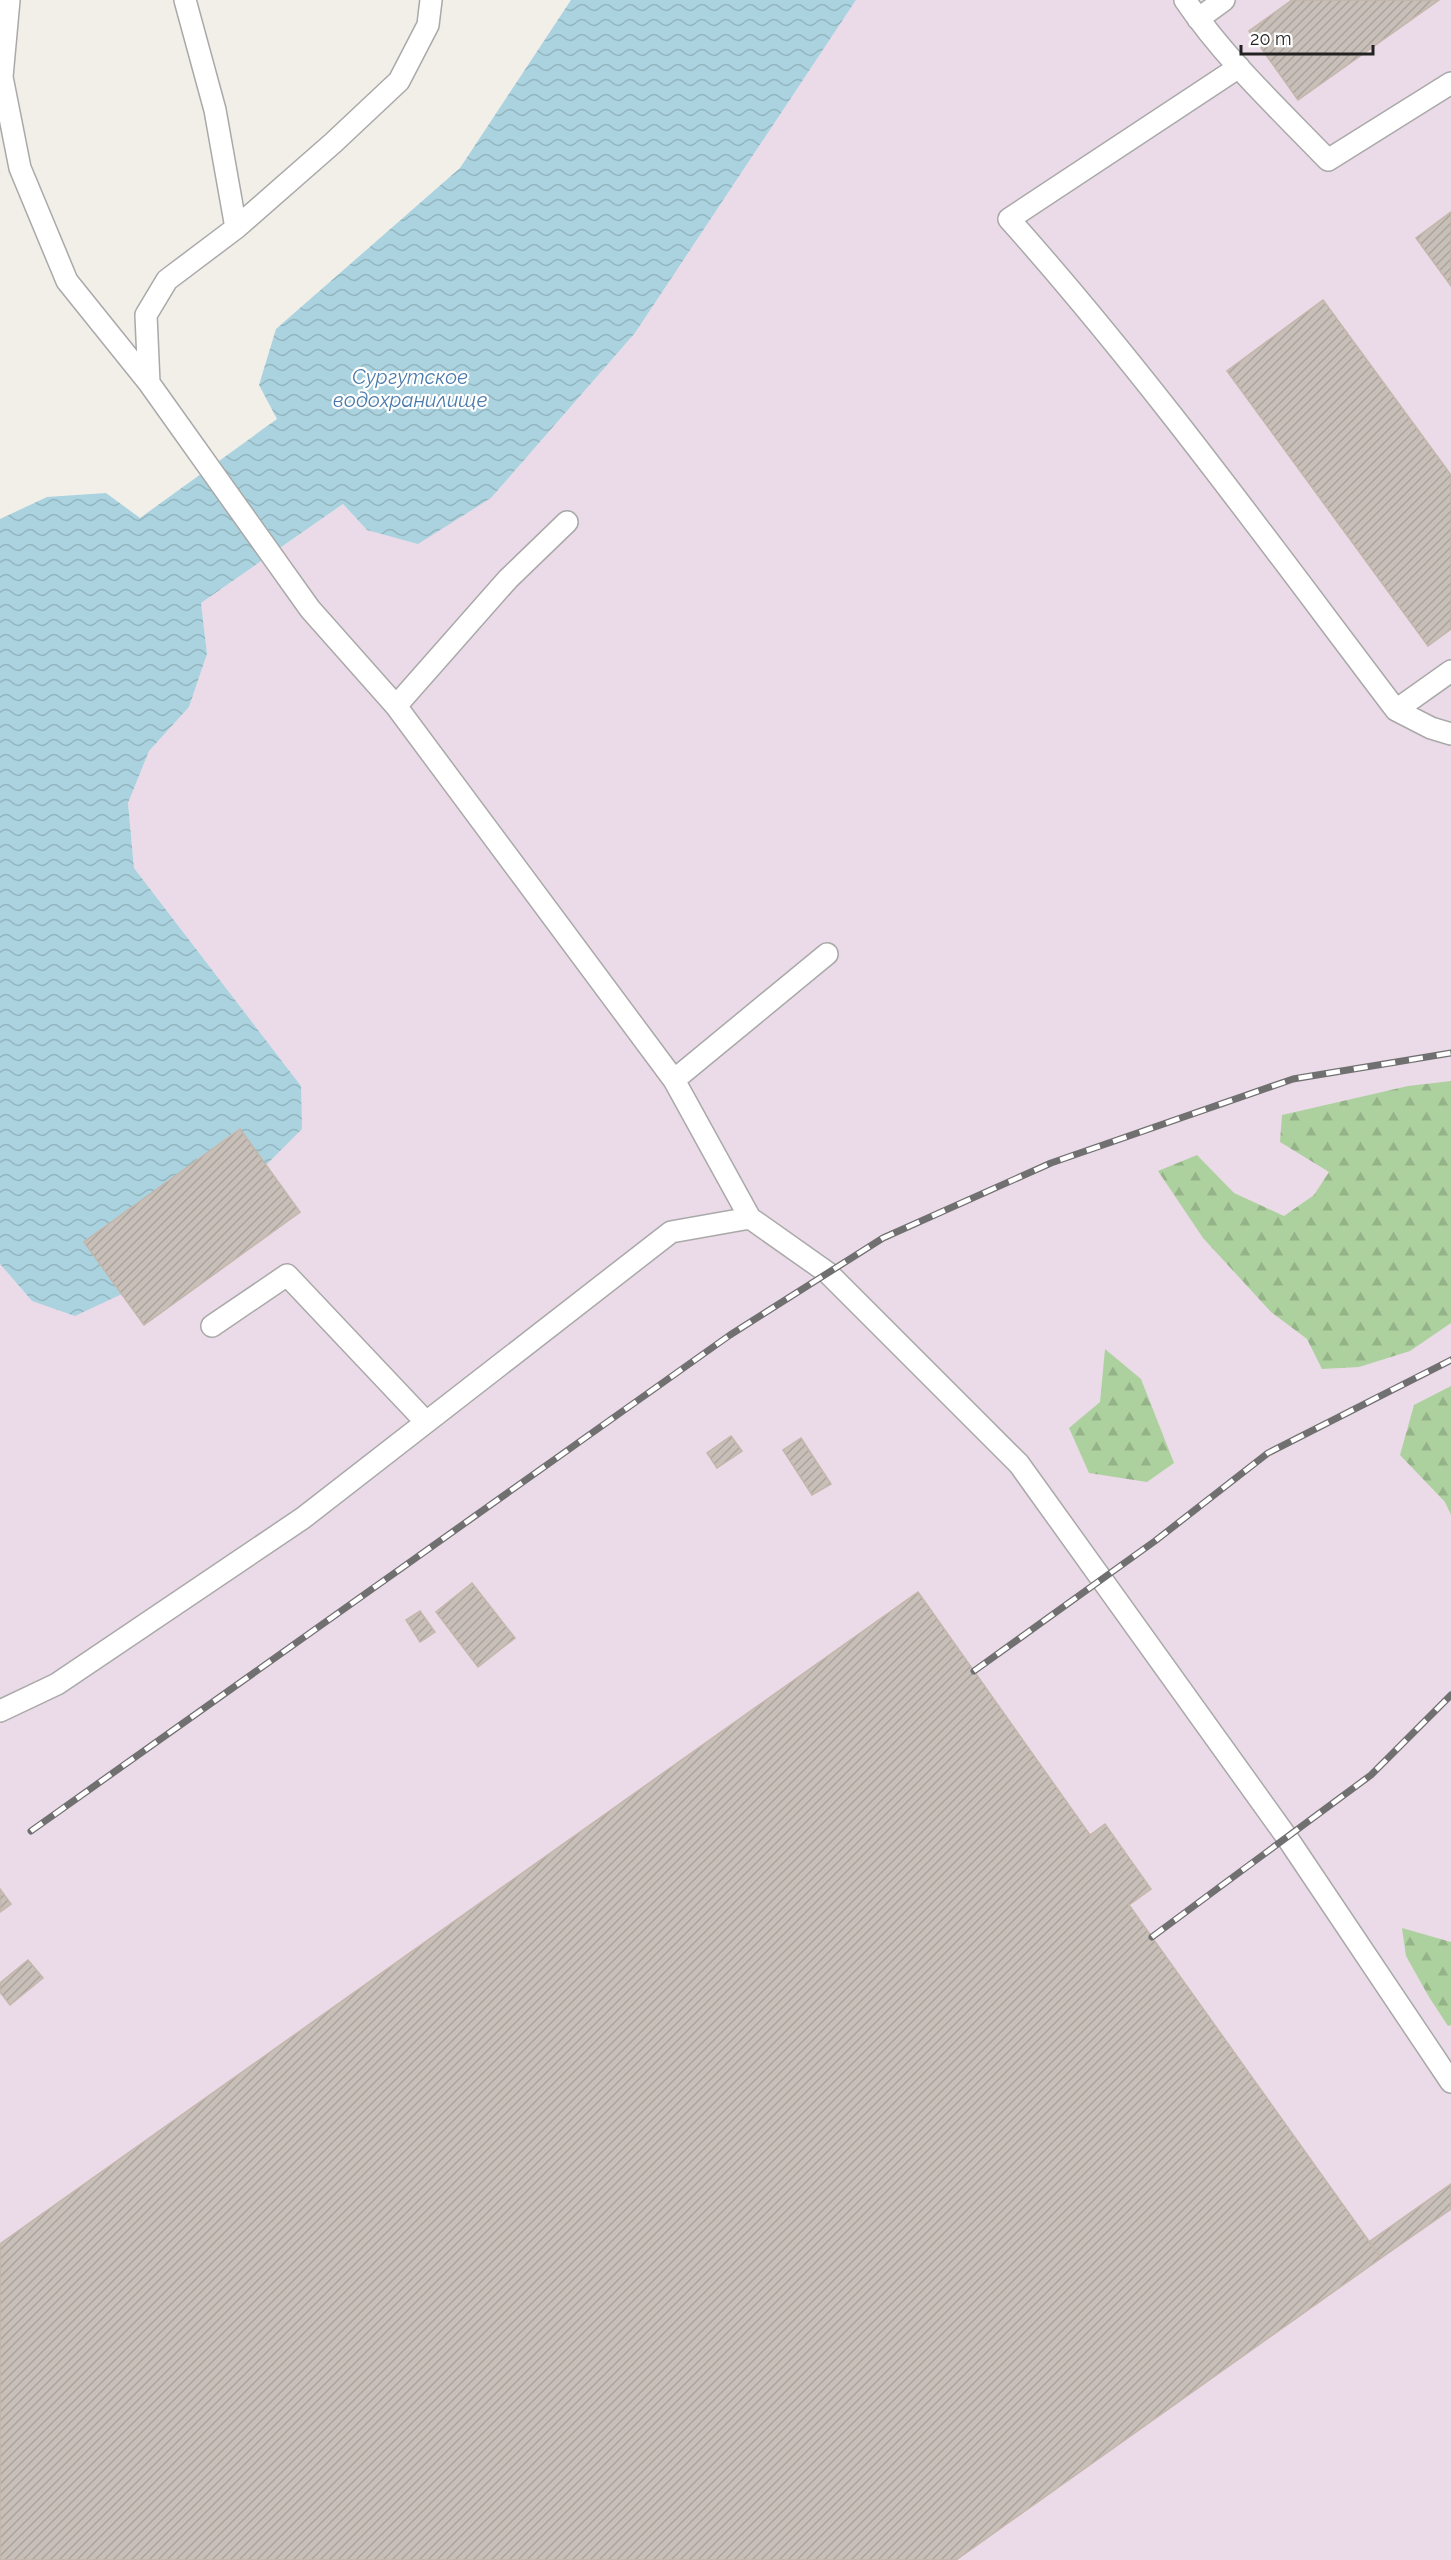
<svg xmlns="http://www.w3.org/2000/svg" width="1451" height="2560" font-family="Raleway,sans-serif">
<style>
.industrial{fill:#ebdbe8}
.forest{fill:url(#forest-firs)}
.water{fill:url(#water-waves)}
.building{fill:url(#building-hatch);stroke:#c4b6ab;stroke-width:1.5}
.lines{fill:none;stroke-linecap:round;stroke-linejoin:round}
.lane-casing{stroke:#a9a9a9;stroke-width:24}
.lane{stroke:#fff;stroke-width:21}
.rail-casing{stroke:#707070;stroke-width:7}
.rail{stroke:#fff;stroke-width:4.5;stroke-dasharray:14;stroke-linecap:butt}
.labels{text-anchor:middle;stroke-width:4.5;stroke-linejoin:round;paint-order:stroke}
.water-label{font-size:20px;font-style:italic;fill:#4a7aab;stroke:#fff}
</style>
<defs>
<pattern id="forest-firs" width="22" height="20" patternUnits="userSpaceOnUse" patternTransform="scale(1.5)"><rect width="22" height="20" fill="#add19e"/><path d="M5 1l3.5 6h-7zM16 11l3.5 6h-7z" fill="#95b388"/></pattern>
<pattern id="water-waves" width="16" height="10" patternUnits="userSpaceOnUse" patternTransform="scale(1.5)"><rect width="16" height="10" fill="#aad3df"/><path d="M0 5q4-4 8 0t8 0" fill="none" stroke="#92b5bf"/></pattern>
<pattern id="building-hatch" width="6" height="6" patternUnits="userSpaceOnUse" patternTransform="scale(1.5)"><rect width="6" height="6" fill="#c7bfb8"/><path d="M-1 1l2-2M0 6l6-6M5 7l2-2" fill="none" stroke="#aba49e"/></pattern>
</defs>
<rect width="100%" height="100%" fill="#f2efe9"/>
<path class="industrial" d="M856,0H1451V2560H0V1264L32,1301L84,1242L301,1086L134,868L128,803L149,751L189,707L207,654L201,603L343,504L367,530L491,498L635,333Z"/>
<path class="forest" d="M1451,1081V1323L1410,1351L1359,1367L1322,1369L1307,1339L1271,1312L1203,1238L1158,1171L1197,1155L1234,1193L1284,1216L1314,1195L1329,1172L1280,1142L1282,1115L1408,1086Z
M1105,1349L1141,1379L1174,1463L1147,1482L1089,1473L1069,1428L1100,1402Z
M1451,1386V1515L1445,1502L1400,1455L1414,1405Z
M1402,1928L1451,1942V2025L1448,2026L1429,1997L1406,1956Z"/>
<path class="water" d="M571,0H856L635,333L491,498L418,544L367,530L343,504L201,603L207,654L189,707L149,751L128,803L134,868L301,1086L302,1129L266,1165L239,1129L84,1242L122,1294L75,1316L32,1301L0,1264V519L47,497L106,493L140,518L277,419L259,385L276,329L460,168Z"/>
<path class="building" d="M1292,0H1439L1298,100L1249,31Z
M1451,212V286L1416,238Z
M1323,300L1451,475V629L1428,646L1227,371Z
M240,1129L300,1212L144,1325L84,1242Z
M731,1436L742,1451L717,1468L707,1453Z
M801,1438L831,1484L812,1495L783,1450Z
M472,1583L515,1638L478,1667L436,1612Z
M918,1592L1090,1835L1105,1824L1151,1889L1129,1905L1381,2258L956,2560H0V2244Z
M420,1611L435,1632L420,1642L406,1620Z
M0,1889L11,1904L0,1912Z
M28,1960L43,1978L10,2005L0,1992V1983Z
M1451,2184V2209L1381,2258L1369,2242Z"/>
<g class="lines">
<g class="lane-casing">
<path id="lane" d="M9,0L2,77L20,168L67,281L149,383L310,609L396,706L674,1080L750,1218
M185,0L215,110L236,228
M1185,0C1225,59 1279,109 1328,160L1451,83
M1198,19L1224,0
M1239,67L1009,219C1148,375 1270,544 1396,710L1451,671
M149,383L146,315L167,280L236,228L333,143L399,81L428,25L431,0
M396,706L508,579L567,522
M1396,710L1431,728L1451,734
M674,1080L827,954
M212,1326L287,1275L425,1421
M0,1711L57,1684L303,1518L671,1232L750,1218L828,1273L1019,1464L1286,1836L1451,2082"/>
</g>
<use href="#lane" class="lane"/>
<g class="rail-casing">
<path id="rail" d="M974,1671L1155,1541L1268,1453L1451,1360
M31,1831L730,1335L883,1238L1051,1163L1293,1079L1451,1053
M1152,1937L1371,1775L1451,1695"/>
</g>
<use href="#rail" class="rail"/>
</g>
<g class="labels">
<g class="water-label">
<text x="410" y="384">Сургутское<tspan x="410" dy="23">водохранилище</tspan></text>
</g>
</g>
<path d="M1241 45v9h132v-9" fill="none" stroke="#222222" stroke-width="3"/>
<text x="1250" y="45" font-size="18" fill="#222222" stroke="#ffffff" stroke-width="4.5" paint-order="stroke">20 m</text>
</svg>
